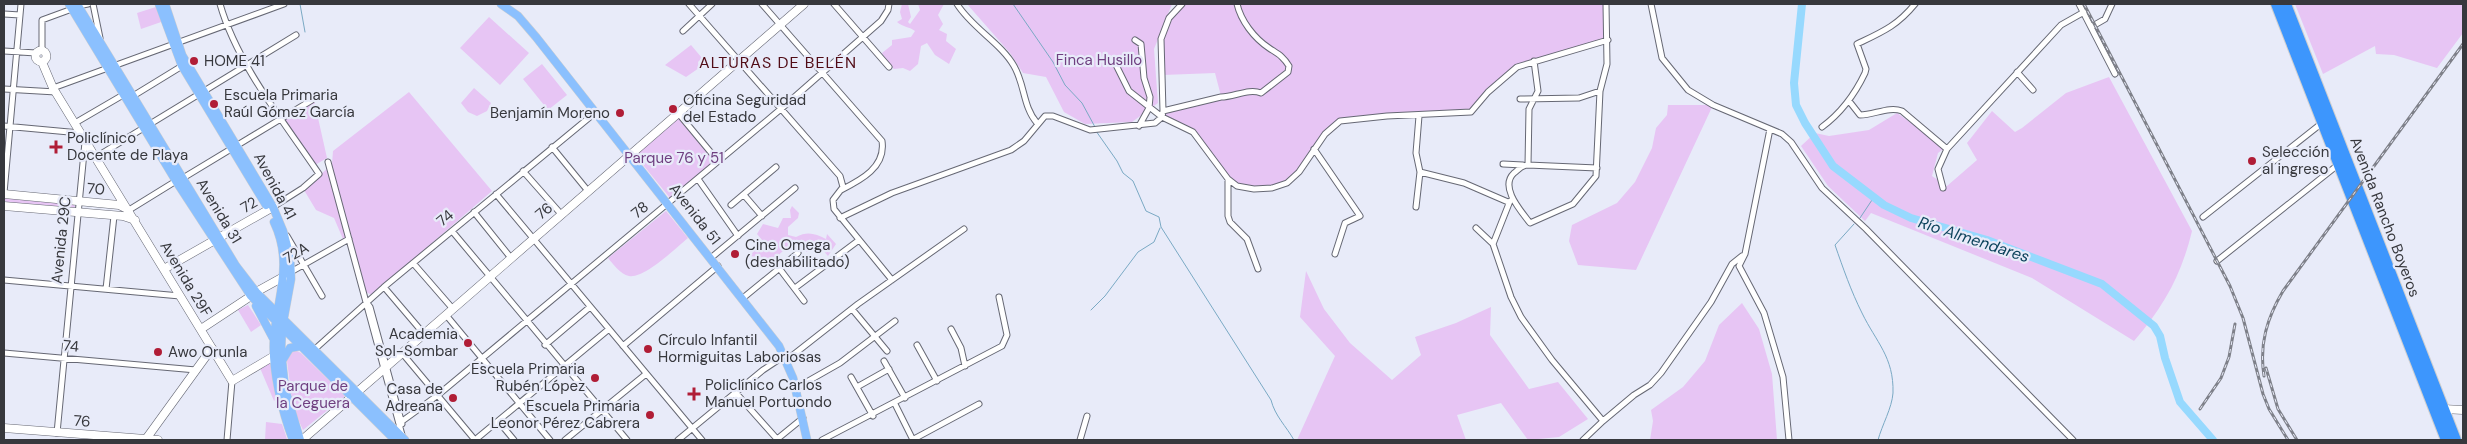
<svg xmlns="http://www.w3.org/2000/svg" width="2467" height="444" font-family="'DM Sans',sans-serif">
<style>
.green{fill:#e7c5f4}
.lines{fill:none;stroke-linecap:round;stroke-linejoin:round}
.stream{stroke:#7aa9c4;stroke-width:1}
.river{stroke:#97d9fe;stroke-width:8}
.street-casing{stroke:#666874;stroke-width:7}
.secondary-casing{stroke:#666874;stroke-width:9}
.primary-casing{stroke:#cfcfd0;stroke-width:9}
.highway-casing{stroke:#cfcfd0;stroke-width:12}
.street{stroke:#fff;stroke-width:5}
.secondary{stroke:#fff;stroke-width:8}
.primary{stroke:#8bc0fe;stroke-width:8}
.highway{stroke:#3d96fd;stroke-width:10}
.rail-casing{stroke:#7e8089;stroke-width:3}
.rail{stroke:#e8ebf9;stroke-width:1;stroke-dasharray:4;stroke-linecap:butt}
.poi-dot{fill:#b01d36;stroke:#e8ebf9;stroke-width:2}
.labels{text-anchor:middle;stroke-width:4.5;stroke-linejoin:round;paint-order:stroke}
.park-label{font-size:15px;fill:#6f3f80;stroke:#e8ebf9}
.poi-label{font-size:15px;fill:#37383d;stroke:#e8ebf9;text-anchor:start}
.street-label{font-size:15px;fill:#37383d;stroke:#e8ebf9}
.neighbourhood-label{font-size:16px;letter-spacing:1px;fill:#510c16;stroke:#e8ebf9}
.water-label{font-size:16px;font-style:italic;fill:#0d435c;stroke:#e8ebf9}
</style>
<rect width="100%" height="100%" fill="#e8ebf9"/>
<path class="green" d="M902,4H908L911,17L908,22L910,24L920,10L918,4H944L938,15L943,24L939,30L947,34L946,41L956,49L949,64L935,55L927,43L921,46L918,64L910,71L903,68L894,69L887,63L882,53L892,45V40L911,37L915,31C910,27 903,27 897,22L902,19L900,12Z
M967,4H1172L1154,49L1158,103L1132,122L1085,124L1064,112L1046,77L1023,73L1010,53Z
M1182,4H1603L1608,40L1508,72L1471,112L1340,121L1325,134L1299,172L1287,183L1272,188L1237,186L1228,179L1199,137L1162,117L1163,111L1221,96L1215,73L1163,75C1161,46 1161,27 1182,4Z
M2295,4H2463V33L2437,68L2394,55L2376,54L2375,46L2323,74Z
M159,6L164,21L141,29L137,13Z
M489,17L529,53L500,85L460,48Z
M691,45L702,58L698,62L699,68L686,77L665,65Z
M542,64L567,95L548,110L523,79Z
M2109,77L2192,231C2181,276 2164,306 2134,341L2032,278L1871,213L1865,221L1828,186L1801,146L1815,133L1829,136L1869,130L1897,113L1946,147L1938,153L1932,176L1947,186L1977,160L1967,143L1992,111L2015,132L2022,128L2066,93Z
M474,88L491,103L487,111L477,116L468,112L461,103Z
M409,92L492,191L372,295L366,292L351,235L343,239L334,218L316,210L304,190L332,164L333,151Z
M314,100L327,158L315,165L284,119Z
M1668,105H1713L1636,270L1578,265L1569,241L1572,225L1617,203L1635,182L1652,148L1656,128L1667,115Z
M678,116L715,161L670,198L635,155Z
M7,197L73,203L75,207L74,209L9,203L4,200Z
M792,206L799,213L798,218L788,227V235L796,237C807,231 815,233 826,239L827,234L836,244L828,256L818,245L807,252L801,251L803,246C790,250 783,246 776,260L750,256L762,240L757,234L763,224L778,228L783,218H791L790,210Z
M666,211L688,238C676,248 644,279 629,276C620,274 613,264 608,258Z
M1306,271L1324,309L1350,343L1392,380L1421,355L1415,337L1456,323L1491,307L1490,335L1529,389L1558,382L1588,419L1559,437L1528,440L1501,403L1457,415L1466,440H1297L1335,356L1300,317Z
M1742,303L1759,329L1772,374L1777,440H1650L1653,421L1651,410L1683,387L1705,361L1719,325Z
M248,305L261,325L251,332L238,310Z
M295,350L301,353L345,396L303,430L293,408L287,361L289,354Z
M269,363L272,364L277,399L274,401L260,368Z
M266,422L282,424L287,439L265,440Z"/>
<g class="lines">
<path class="stream" d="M300,4L305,32
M1013,4L1053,62L1065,85L1082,103L1095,127
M1096,131L1117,161L1123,173L1133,181L1146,211L1159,217L1161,227L1271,400C1275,416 1286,426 1294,440
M1860,218L1874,197
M1854,224L1835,245C1843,268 1851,291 1862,313C1876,342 1894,357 1893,393C1892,408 1882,425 1878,440
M1091,310L1105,296L1138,252L1154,242L1160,228"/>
<path class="river" d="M1802,4L1794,83L1796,105L1805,123L1833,166L1884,205L1911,218L1987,240L2102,284L2154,326L2160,336L2165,358L2180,402L2213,440"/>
<g class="street-casing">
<path id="street" d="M93,4L100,38
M220,4C237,64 284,122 319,174L303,188L273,207
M689,4L840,176L843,187L833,200L834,209L892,280
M762,4L882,141C886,167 861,180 841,190
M834,4L889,67
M957,4C972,28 1001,43 1014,66C1025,85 1023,107 1037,123
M1651,4L1662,58L1688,90L1713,105L1782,134L1791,142L1822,188L1866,229L2073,440
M2079,4L2115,74
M78,6L88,4
M4,14L20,15
M2091,27L2105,19L2112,4
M683,31L712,4
M1135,40L1141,44L1144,78L1150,97L1149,108L1139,126
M4,51L36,53
M42,51V20L72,9
M1534,61L1538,91L1529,109L1528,165C1522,165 1519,169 1514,173C1499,187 1521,211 1530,223L1573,204L1596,176L1600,91L1607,64L1606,4
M1115,63L1129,91L1162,117L1193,132L1228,179L1237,186L1254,189L1272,188L1287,183L1299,172L1325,134L1340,121L1387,116L1471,112L1488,92L1517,67L1608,40
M2017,72L2033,90
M53,88L284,4
M4,89L56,92
M133,96L182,66
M1520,99L1579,98L1600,91
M1849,101L1860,115C1874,115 1889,106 1902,111L1947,149
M1163,111L1221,97C1234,97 1249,88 1261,93L1288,72L1289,66C1283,56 1278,54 1269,48C1254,38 1241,21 1237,4
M678,113L718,161
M75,123L123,95
M4,126L80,133
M1822,127C1841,113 1855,94 1865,73L1866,69L1857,44C1882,32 1897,26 1915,4
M1770,129L1745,254L1739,266L1764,313L1783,377L1789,440
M552,147L588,191
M1314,149L1360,216L1345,223L1335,254
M96,157L296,35
M328,162L402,435
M1503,164L1523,165
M1528,165L1597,168
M523,171L561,214
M1420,172L1464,183L1508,202
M183,178L312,100
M698,179L738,236
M1228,179V216L1230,222L1247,239L1258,269
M1943,188L1938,169L1947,149L2061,25L2084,12
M4,193L21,4
M496,194L702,440
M744,195L762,216
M731,205L776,167
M1416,207L1420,172L1416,153L1419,116
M129,210L176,181
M474,212L511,258
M2203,217L2322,123
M840,218L892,193L1011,150L1024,141L1045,116H1053L1090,130L1155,123L1162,117L1163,111L1161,39L1169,18L1182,4
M1476,228L1493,244L1511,297L1521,317L1552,360L1603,421
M452,231L627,440
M287,236L322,296
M1493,244L1510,201
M712,257L795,188
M2217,261L2339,164
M413,263L453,309
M779,268L804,301
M289,273L349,239
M4,280L180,296
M384,287L424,334
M795,288L859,240
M106,289L114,216
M743,298L798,253
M367,303L370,307L402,424
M852,309L887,351
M446,315L550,440
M951,329L961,348L965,366
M545,345L590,307
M917,345L937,381
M623,346L718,266
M315,349L384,287L596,112
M4,353L196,370
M402,353L475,440
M884,361L905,398
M851,377L873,416
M857,387L889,369
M796,388L840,363L895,321
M736,393L777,439
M895,404L913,440
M401,422L438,395L782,108L881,21L888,10L889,4
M499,422L514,440
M57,433L85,142
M227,440L232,381
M475,440L609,329
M565,440L646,374
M678,440L763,370L778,360L793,355L858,304L964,229
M776,440L803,418
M822,440L1002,346L1007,335L999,297
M912,440L979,404
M1080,440L1087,416
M1583,440L1603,421L1634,395L1650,385L1661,373L1711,302L1732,264L1742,256"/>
</g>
<g class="secondary-casing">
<path id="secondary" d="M35.5 56a5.5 5.5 0 1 1 11 0a5.5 5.5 0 1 1-11 0Z
M42,62L53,88L232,381L274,356
M4,194L119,205L127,209
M4,206L123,216L135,220
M164,269L273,207
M256,292L285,276
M201,329L251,296
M2443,409L2463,410
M4,428L158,440
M146,439L212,348
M302,440L804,4"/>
</g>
<g class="primary-casing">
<path id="primary" d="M69,4L176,181L251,296L395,440
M77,4L236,266L256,292L405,440
M159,4L182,66L266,205
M165,4L182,55L273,207L283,231L290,257L291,279L282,328L281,351L285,389L300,440
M501,4L518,16L536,37L779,346L793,378L807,440
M274,222C294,264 277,297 274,339C272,370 282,411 293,440
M256,306L273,338
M282,361L290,348L301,346"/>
</g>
<g class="highway-casing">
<path id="highway" d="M2276,4L2446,440
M2286,4L2456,440"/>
</g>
<use href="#street" class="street"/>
<use href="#secondary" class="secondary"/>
<use href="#primary" class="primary"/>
<use href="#highway" class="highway"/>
<g class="rail-casing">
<path id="rail" d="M2084,4L2230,286L2243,318L2263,394L2269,409L2288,440
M2266,368L2278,409L2297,440
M2264,376C2259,344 2267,318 2283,291L2463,44
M2200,409L2221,378L2229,357L2235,324"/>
</g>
<use href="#rail" class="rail"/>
</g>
<g class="poi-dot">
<circle cx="194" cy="61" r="5"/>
<circle cx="214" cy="104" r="5"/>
<circle cx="673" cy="109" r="5"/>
<circle cx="620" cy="113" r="5"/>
<path d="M53.5 139.5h5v5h5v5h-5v5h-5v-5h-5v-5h5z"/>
<circle cx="2252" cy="161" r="5"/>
<circle cx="735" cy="254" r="5"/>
<circle cx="468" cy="343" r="5"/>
<circle cx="648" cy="349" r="5"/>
<circle cx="158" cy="352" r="5"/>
<circle cx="595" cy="378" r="5"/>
<path d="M691.5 386.5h5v5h5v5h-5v5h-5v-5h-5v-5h5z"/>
<circle cx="453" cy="398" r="5"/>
<circle cx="650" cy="415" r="5"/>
</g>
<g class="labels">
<g class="park-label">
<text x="1099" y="65">Finca Husillo</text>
<text x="674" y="163">Parque 76 y 51</text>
<text x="313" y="391">Parque de<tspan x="313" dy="17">la Ceguera</tspan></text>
</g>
<g class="poi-label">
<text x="204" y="66">HOME 41</text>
<text x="224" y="100">Escuela Primaria<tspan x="224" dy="17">Raúl Gómez García</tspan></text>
<text x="683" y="105">Oficina Seguridad<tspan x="683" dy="17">del Estado</tspan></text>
<text x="610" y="118" text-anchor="end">Benjamín Moreno</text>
<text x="67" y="143">Policlínico<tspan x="67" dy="17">Docente de Playa</tspan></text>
<text x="2262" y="157">Selección<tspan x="2262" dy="17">al ingreso</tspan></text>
<text x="745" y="250">Cine Omega<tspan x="745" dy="17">(deshabilitado)</tspan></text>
<text x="458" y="339" text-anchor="end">Academia<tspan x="458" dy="17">Sol-Sombar</tspan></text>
<text x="658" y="345">Círculo Infantil<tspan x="658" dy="17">Hormiguitas Laboriosas</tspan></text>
<text x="168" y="357">Awo Orunla</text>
<text x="585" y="374" text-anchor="end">Escuela Primaria<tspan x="585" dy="17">Rubén López</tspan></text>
<text x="705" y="390">Policlínico Carlos<tspan x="705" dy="17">Manuel Portuondo</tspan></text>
<text x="443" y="394" text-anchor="end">Casa de<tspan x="443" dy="17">Adreana</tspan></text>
<text x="640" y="411" text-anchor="end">Escuela Primaria<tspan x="640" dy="17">Leonor Pérez Cabrera</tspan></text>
</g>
<g class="street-label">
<text transform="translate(275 186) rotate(62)" y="5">Avenida 41</text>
<text transform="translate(96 189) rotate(5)" y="5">70</text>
<text transform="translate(249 205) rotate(-30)" y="5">72</text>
<text transform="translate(640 210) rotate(-39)" y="5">78</text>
<text transform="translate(219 211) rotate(59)" y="5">Avenida 31</text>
<text transform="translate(544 211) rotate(-40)" y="5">76</text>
<text transform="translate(695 214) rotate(52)" y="5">Avenida 51</text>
<text transform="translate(2385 217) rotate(69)" y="5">Avenida Rancho Boyeros</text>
<text transform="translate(445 218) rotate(-40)" y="5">74</text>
<text transform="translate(61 240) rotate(-84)" y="5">Avenida 29C</text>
<text transform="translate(296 253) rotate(-30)" y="5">72A</text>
<text transform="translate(186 279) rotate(59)" y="5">Avenida 29F</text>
<text transform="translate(71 346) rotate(5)" y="5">74</text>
<text transform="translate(82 421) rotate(4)" y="5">76</text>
</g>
<g class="neighbourhood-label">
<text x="778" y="68">ALTURAS DE BELÉN</text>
</g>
<g class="water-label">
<text transform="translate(1974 239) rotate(18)" y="6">Río Almendares</text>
</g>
</g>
<rect width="2467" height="444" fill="none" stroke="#37383d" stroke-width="10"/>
</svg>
